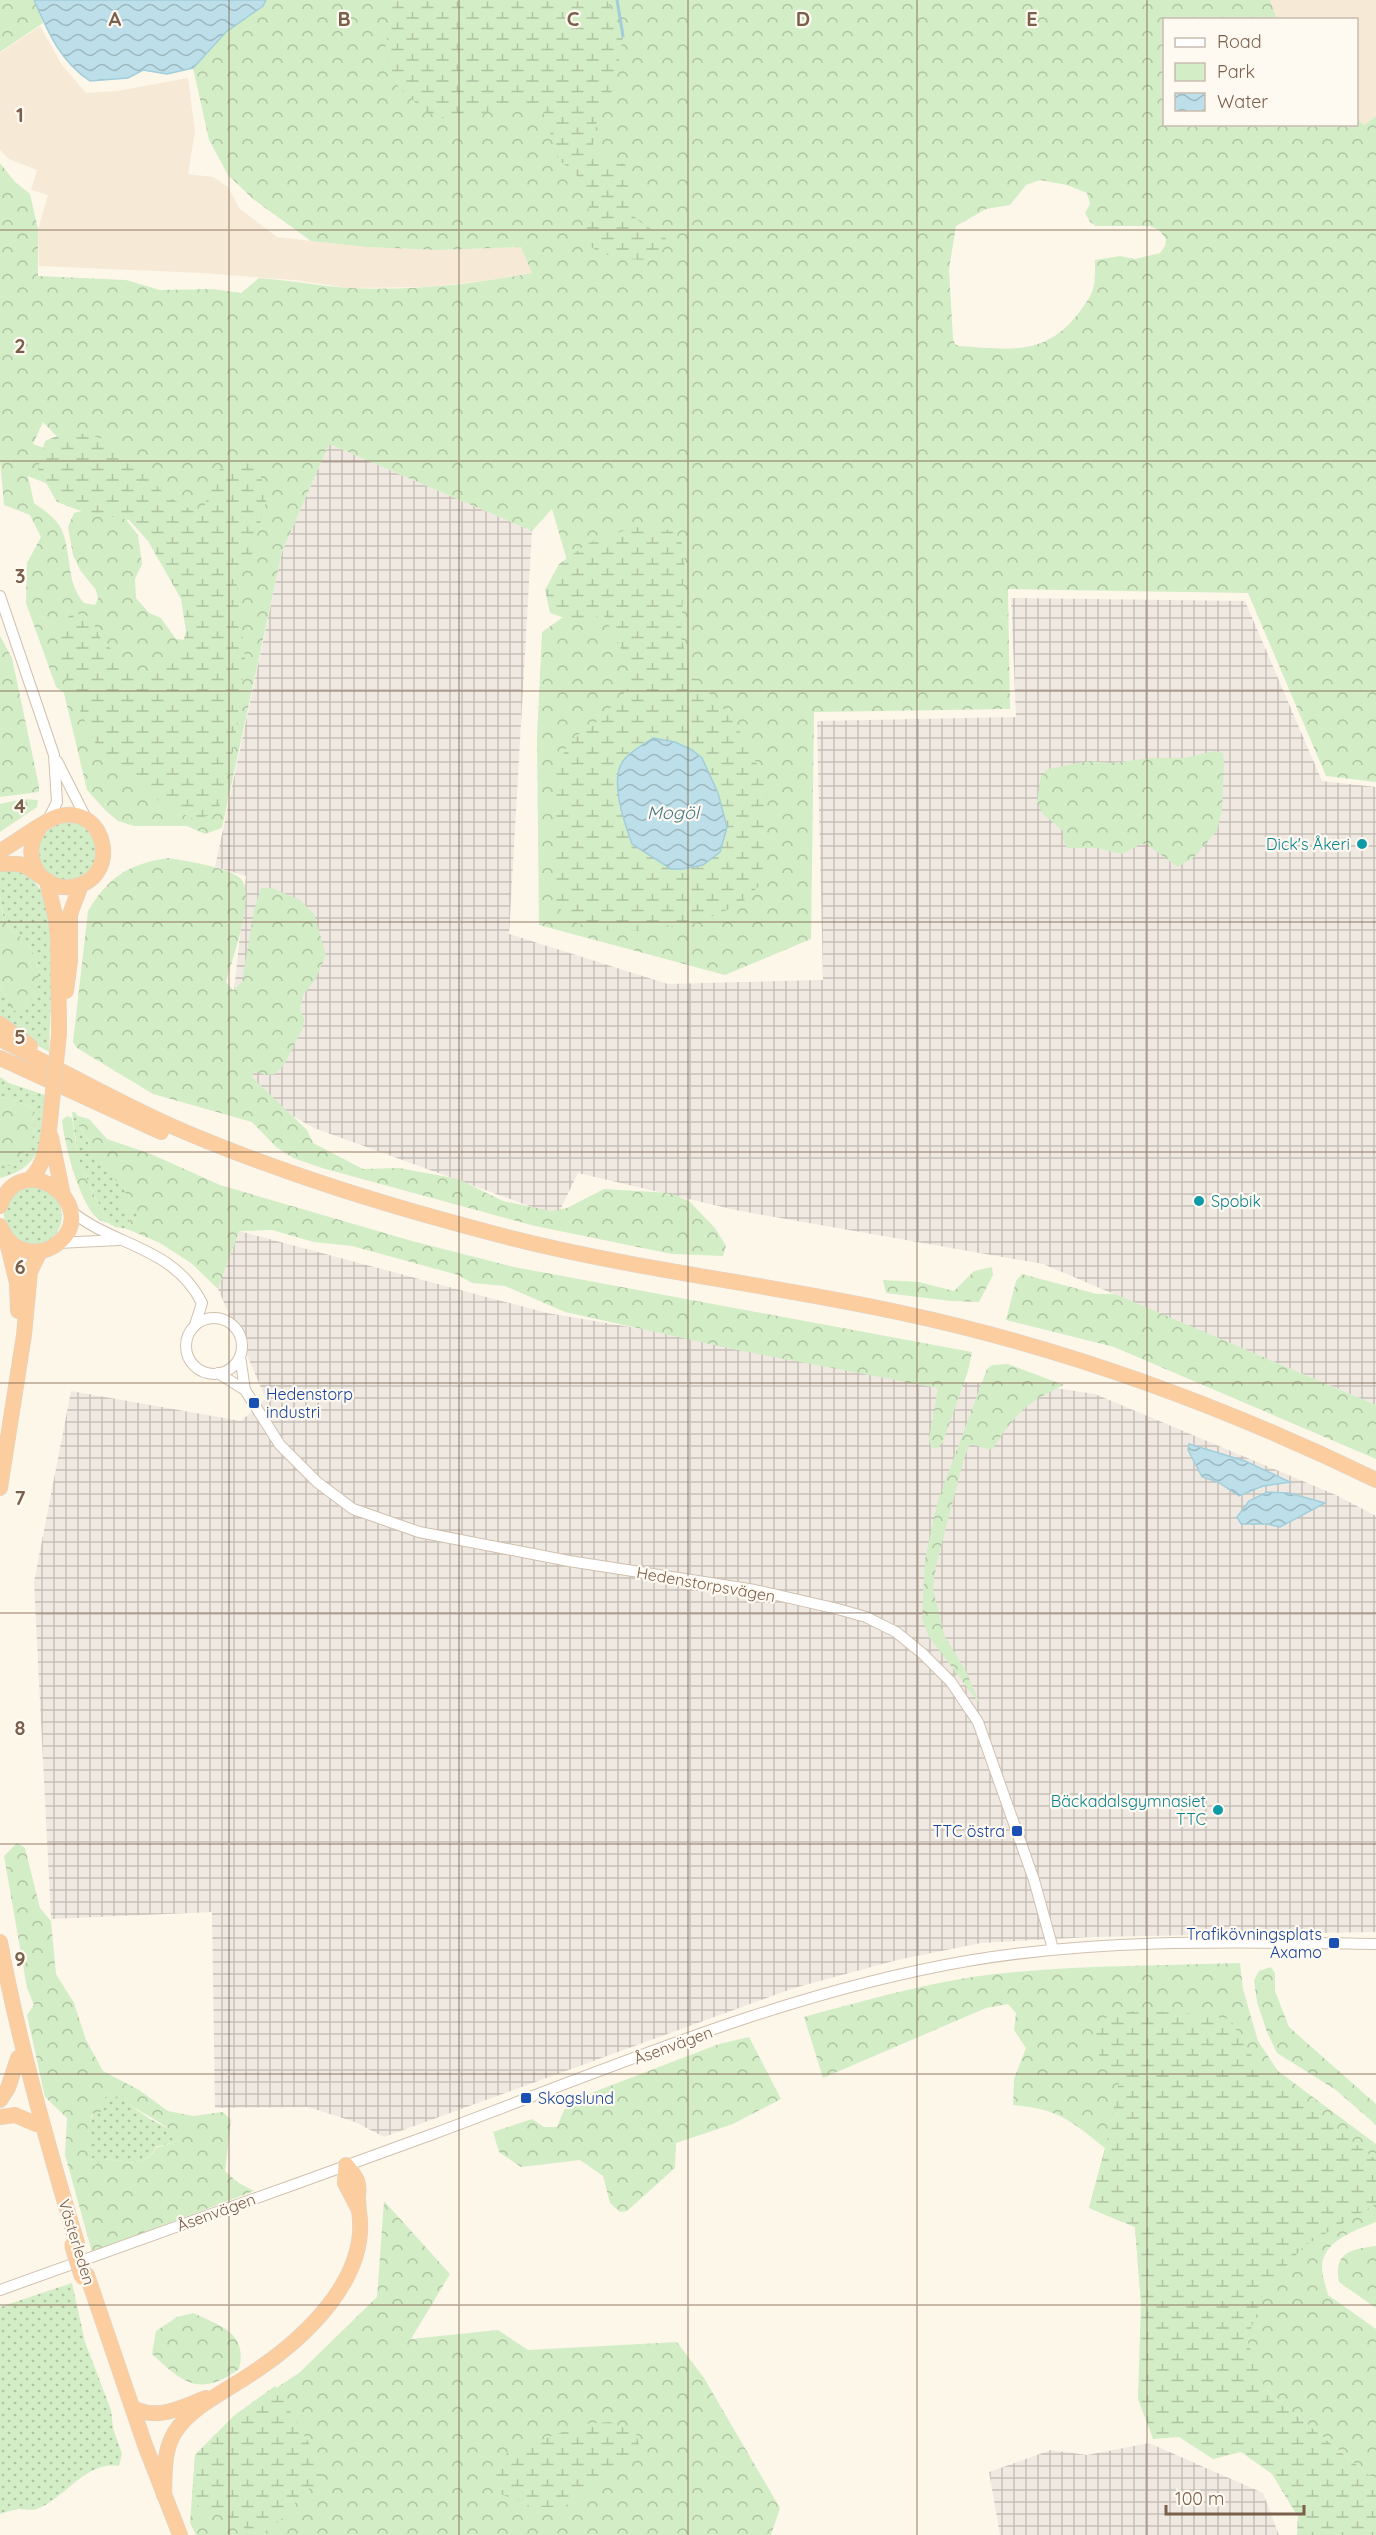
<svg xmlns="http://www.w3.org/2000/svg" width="1376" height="2535" font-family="Quicksand,sans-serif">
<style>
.residential{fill:#f6ead7}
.industrial{fill:url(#industrial-grid)}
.green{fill:url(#green-dots)}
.forest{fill:url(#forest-crowns);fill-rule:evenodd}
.wetland{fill:url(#wetland-marsh);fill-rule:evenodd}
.water{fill:url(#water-waves);stroke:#a2cedb;stroke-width:1.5}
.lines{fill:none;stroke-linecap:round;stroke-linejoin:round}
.stream{stroke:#a2cedb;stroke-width:3}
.tertiary-casing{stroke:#d1c0ae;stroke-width:12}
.trunk-casing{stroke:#dcd5d0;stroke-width:16}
.tertiary{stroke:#fff;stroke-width:10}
.trunk{stroke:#fcce9f;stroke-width:15}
.trunk-bridge-casing{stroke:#dcd5d0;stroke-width:16;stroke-linecap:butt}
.trunk-bridge{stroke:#fcce9f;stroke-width:15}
.grid{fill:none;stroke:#7a5f4b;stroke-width:1.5;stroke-opacity:0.55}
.culture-dot{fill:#0f9aa8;stroke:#fffaf1;stroke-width:2}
.transit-dot{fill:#1a4fb4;stroke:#fffaf1;stroke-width:2}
.labels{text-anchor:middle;stroke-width:4.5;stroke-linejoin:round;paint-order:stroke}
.culture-label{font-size:16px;fill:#0d838f;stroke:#fffaf1;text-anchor:end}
.transit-label{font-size:16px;fill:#164399;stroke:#fffaf1;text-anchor:start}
.street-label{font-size:16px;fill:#7a5f4b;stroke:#fffaf1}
.water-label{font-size:18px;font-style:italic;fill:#407787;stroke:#fffaf1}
.grid-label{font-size:20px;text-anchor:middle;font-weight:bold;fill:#7a5f4b;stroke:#fffaf1;stroke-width:4.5;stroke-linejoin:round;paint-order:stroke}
</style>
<defs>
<pattern id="industrial-grid" width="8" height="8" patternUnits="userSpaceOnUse" patternTransform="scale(1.5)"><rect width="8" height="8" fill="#efe9e2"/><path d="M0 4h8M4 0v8" fill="none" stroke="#c7c0b9"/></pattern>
<pattern id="green-dots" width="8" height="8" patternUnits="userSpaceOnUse" patternTransform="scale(1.5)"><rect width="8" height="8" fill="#d3edc6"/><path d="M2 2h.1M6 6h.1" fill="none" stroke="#b0c3a3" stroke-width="1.8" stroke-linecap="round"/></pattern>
<pattern id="forest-crowns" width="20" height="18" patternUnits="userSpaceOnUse" patternTransform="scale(1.5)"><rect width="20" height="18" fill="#d3edc6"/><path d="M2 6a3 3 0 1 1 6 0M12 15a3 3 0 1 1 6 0" fill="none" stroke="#b0c3a3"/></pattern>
<pattern id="wetland-marsh" width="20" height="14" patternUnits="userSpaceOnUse" patternTransform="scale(1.5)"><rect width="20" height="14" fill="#d3edc6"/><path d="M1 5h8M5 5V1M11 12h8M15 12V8" fill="none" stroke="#b0c3a3"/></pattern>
<pattern id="water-waves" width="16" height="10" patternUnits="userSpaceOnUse" patternTransform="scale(1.5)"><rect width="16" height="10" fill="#bcdfe9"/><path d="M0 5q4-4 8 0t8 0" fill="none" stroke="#9eb8bf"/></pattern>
</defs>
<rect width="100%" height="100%" fill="#fdf7ea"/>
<path class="residential" d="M1270,0H1376V116L1364,125L1357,118L1356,20L1277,19Z
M40,26L62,65L86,93L117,91L188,78L195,131L188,174L213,177L228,187L239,208L277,237L366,247L438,250L521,247L532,273L498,279L428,287L350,288L293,280L202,273L39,266L38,229L48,195L31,190L37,170L9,159L0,150V53Z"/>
<path class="industrial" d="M329,444L532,531L509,934L668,984L823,980L817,721L1016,717L1011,598L1245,601L1322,781L1376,787V1405L1043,1264L740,1211L578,1173L557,1216L314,1128L270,1103L242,1064L232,1011L246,876L215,867L282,552Z
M239,1231L547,1313L956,1382L1055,1388L1095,1394L1336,1495L1376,1516V1932L1091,1937L981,1943L897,1960L794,1988L384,2137L355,2122L308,2107L215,2108L212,1912L51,1919L34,1582L71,1391L241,1421L266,1399L218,1289Z
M1149,2443L1263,2493L1279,2535H1000L989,2472L1051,2450L1087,2455Z"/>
<path class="green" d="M58,822C65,822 71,821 77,824C96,831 102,856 90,871C87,875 78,879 74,882L49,878L36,857L43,833Z
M16,870L31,877L47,898L53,938L49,1052L24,1037L0,1018V987L5,996L38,966L30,947L4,922L0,895V871Z
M0,1077L9,1083L45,1095C42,1135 46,1167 0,1178V1162L10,1165C31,1146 39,1136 31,1106L0,1097Z
M72,1112H75L78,1116L77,1123L87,1138L90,1151L123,1187L128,1196L118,1205L139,1212L141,1216L130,1218L127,1229L115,1227L110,1224L94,1195L78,1158Z
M4 1216a29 29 0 1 1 58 0a29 29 0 1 1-58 0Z
M112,2093L150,2119L177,2133L182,2140L156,2147C143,2170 125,2161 104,2159L94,2166C89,2145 84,2125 98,2106C103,2100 105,2095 112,2093Z
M72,2283L85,2342L111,2410L113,2428L122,2454L119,2466C85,2461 66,2498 37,2509C31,2511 25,2509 19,2509C12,2510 6,2512 0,2514V2307Z"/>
<path class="forest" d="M0,0H34L43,23L0,52Z
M266,0H1270L1277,19L1164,20V124H1356L1357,118L1364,125L1376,116V782L1326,776L1248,593L1008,589L1010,709L814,712L811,939L725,975L539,925L537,738L542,632L580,605L552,509L532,531L329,444L282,552L222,828L205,834L187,826H134L118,821L106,811L87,790L64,693L56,687L26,603L27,563L41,537L30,515L4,505L0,460V163L15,182L30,194L38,229V276L126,280L160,290L213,289L241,293L259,278C289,280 319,286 350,288C410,291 473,284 532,273L521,247L438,250L366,247L311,241L253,199L228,175L209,140L193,68L226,32L263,6ZM1040,180L1067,185L1087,193L1090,204L1085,213L1090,222L1096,226H1150L1159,230L1166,239L1165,246L1160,253L1135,259L1120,256L1095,260C1095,289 1095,292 1077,315C1044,357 1007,349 959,346L955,344L953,339L949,269L956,226L986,209L1010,205L1026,185ZM43,422L196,582L188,635L184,640L176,639L161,618L149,613L136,598L135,579L142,564L138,535L124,517L95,507L74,513L68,527L73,555L80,570L96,590L98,599L95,605L84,603C66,582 72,558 63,533C59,520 45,511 34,503L28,476L48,484L50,450L33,444Z
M0,636L12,658L39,786V792L0,797Z
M1214,751L1223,753L1224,761L1222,810L1217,831L1193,858L1178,867L1146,844H1141L1122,854L1097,848H1067L1063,840V831L1043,814L1037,802L1041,775L1048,769L1088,761L1111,763L1151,758H1184Z
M22,799L38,800L37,807L0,832V804Z
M168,858C186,861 227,867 240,878C257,892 231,963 226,982L233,990L242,982L254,910L261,888H272L300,900L314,914L326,955L315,980L303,995L300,1009L304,1018L303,1028L284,1065L275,1074L266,1075L254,1071L252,1077L307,1130L313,1143L363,1169L399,1168L458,1179L503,1201L551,1211L567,1208L604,1189L670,1193L689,1201L715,1228L726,1246L723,1256L672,1254L535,1226L322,1168L293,1158L276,1147L252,1122L153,1094L77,1048L73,1042L88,911C109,876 129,864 168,858Z
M0,895C2,902 1,916 5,922C10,930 22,937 28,945C44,965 42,1002 17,1013L11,1007L0,987Z
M0,1097L31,1106C39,1136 31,1146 10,1166L0,1162Z
M67,1116L72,1118L78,1158L94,1195L110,1224C106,1222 100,1221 97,1218C79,1202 64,1143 62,1120Z
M78,1116L89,1119L107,1139L151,1154L220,1185L412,1241L514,1267L972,1352L968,1371L943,1442L936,1449L931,1447L929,1439L938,1388L737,1350L565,1312L505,1286L472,1283L458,1275L352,1246L314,1242L272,1230L239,1231L218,1289L191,1263L160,1243L127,1229L130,1218L140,1216L139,1213L119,1209L118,1205L127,1196L123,1187L97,1162L90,1151L87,1138L77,1123Z
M992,1267L993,1275L979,1302L951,1301L886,1293L883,1280L919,1282L954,1291L974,1271Z
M1022,1274L1097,1294H1115L1376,1405V1459L1114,1347L1006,1320L1016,1281Z
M1008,1364L1064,1385C1025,1403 1015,1414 992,1450L970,1444L964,1458L936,1566L933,1589L945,1637L966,1671L980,1704L929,1637L922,1619L925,1559L938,1500L987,1369L992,1365Z
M17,1843L25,1848L40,1908L51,1921L56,1974L74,2003L86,2040L103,2071L139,2090L168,2111L193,2116L223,2112L231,2120L225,2171L237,2182L254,2191L92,2252L65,2155L67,2118L45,2097L27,2015L34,2005L27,1988L4,1856ZM112,2093C128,2107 173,2126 181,2140L156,2148C143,2170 124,2161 103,2159L94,2166C90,2147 87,2133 92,2114L101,2112C102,2103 102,2096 112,2093Z
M1240,1963L1243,1989L1258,2041L1278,2071L1376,2144V2222C1356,2230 1322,2241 1322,2267C1322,2276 1326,2287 1328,2295L1376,2329V2481L1265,2389L1141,2302L1135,2227L1089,2208L1105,2148C1071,2121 1059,2109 1013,2105L1014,2079L1026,2048L1014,2030L1016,2013L1008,2004L986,2008L823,2078L804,2017C859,2002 915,1986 972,1977C1060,1965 1151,1966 1240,1963Z
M1271,1967L1275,1973V1991L1289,2027L1376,2104V2125L1336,2090L1277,2053L1267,2032L1257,2002L1254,1980L1259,1971Z
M749,2037L781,2099L733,2124L676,2143L675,2168L627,2211L620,2212L610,2203L603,2176L580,2160L521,2167L499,2152L493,2132L532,2119L544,2127H557L564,2110L578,2098L719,2044Z
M384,2201L450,2274L411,2339L498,2330L528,2350L677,2342L704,2378L780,2508L771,2535H196L190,2523L195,2455L235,2415L299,2373L377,2297Z
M1376,2246V2308L1339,2282C1333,2253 1351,2249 1376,2246Z
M193,2313C221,2326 248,2333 239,2369C200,2397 184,2384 152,2354L156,2331L177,2317Z"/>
<path class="wetland" d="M394,0H607L623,36L615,86L598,114L593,145L607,162L625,164C632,181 622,206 637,219C645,227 657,231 666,238L663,250L650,260C626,259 605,259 586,243L590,193L575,173L559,160L542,108L530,103L448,120L426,112L397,86L385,49Z
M69,431L109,440L142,468L165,495L194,511L204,507L217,471L241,458L257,465L267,497L251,558L236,579L245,658L234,747L218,812L195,820L160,802L129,779L97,747L65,678L57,636L65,619L74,613L90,617L101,639L132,670L162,672L179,658L186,631L181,599L148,541L129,520L78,510L57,502L38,469L45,441Z
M634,527L671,530L685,547L681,638L693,675L726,712L749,745L767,790L762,883L739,905L696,923L637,931L596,930L567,919L554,899L555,772L570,740L599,720L626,691L633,672L603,614L576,622L550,613L545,590L559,564L589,543ZM702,758C706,770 712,781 717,792C736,837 723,870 671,869L625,824L617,788L619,775Z
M1113,2011L1177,2012L1230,2019L1258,2066L1376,2160V2204L1304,2246L1264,2291L1247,2340L1265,2389L1376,2481V2535H1297L1298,2517L1272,2474L1241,2452L1213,2459L1179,2437L1153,2439L1138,2399L1141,2302L1135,2227L1089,2208L1105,2149L1119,2082L1096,2051V2029Z
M275,2386L317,2457L323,2480L300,2495L290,2512L268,2530L255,2535L220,2511L206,2509L192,2503L195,2455L235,2415Z
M610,2422L636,2433L639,2445L625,2461L603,2474L588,2494L562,2507H533L498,2493L493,2478L497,2467L508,2452L585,2424Z"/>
<path class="water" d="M34,0H266L263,6L226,32L193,68L167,74L143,70L128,78L90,81C60,61 48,32 34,0Z
M653,738L675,742L692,750L702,758L718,793L727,827L720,852L703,865L682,869H671L632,844C625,824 609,781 623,761C630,751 643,745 653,738Z
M1189,1444L1245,1461L1290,1482L1263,1486L1239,1496L1218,1482L1202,1477L1188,1450Z
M1267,1492L1289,1493L1325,1503L1280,1527L1267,1524H1241L1237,1517L1249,1501Z"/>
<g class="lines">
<path class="stream" d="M617,0L623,36"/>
<g class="tertiary-casing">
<path id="tertiary" d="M0,596L54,755L57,802L48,820
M57,761L87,820
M71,1211C115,1247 173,1246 202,1303L195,1325
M58,1243L119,1240
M186 1346a28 28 0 1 1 56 0a28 28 0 1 1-56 0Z
M240,1356L245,1390L280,1445L317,1482L353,1509L419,1532L569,1561L755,1590L834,1608L866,1617L896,1632L923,1654L951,1682L978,1722L1034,1880L1053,1949
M218,1373L245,1390
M0,2290C144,2238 289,2187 433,2134C608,2069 782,1993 967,1961C1102,1938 1239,1942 1376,1944"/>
</g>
<g class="trunk-casing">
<path id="trunk" d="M39,829C28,845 29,860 40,876
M0,851C16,843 44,820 59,816C108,804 122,881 71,887C50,890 40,872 23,865C15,863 8,864 0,864
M47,882L56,919L58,939L59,1034
M66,991L70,961V914L81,885
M0,1024L30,1046
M0,1039C56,1068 112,1099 169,1125C281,1174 398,1209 515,1239C643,1271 774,1285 902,1313C1066,1348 1226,1407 1376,1480
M0,1058L161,1132
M51,1137L63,1195
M29,1180C47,1165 49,1133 51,1111
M0,1206C21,1144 105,1207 57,1244C46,1252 33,1254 21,1249C10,1245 4,1236 0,1226
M6,1238L17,1283L18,1311
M0,1488L24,1335L30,1272L40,1251
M0,1942C19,2044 47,2144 77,2243
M0,2100L8,2088L18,2058
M0,2117L15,2115L36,2124
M346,2165L345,2183L358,2208
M87,2275L145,2445L180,2535
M132,2407C156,2422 182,2407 206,2398
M164,2495C165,2474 163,2451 175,2432C192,2406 226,2391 251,2374C303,2340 370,2279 359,2211C355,2186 366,2188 346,2165"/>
</g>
<use href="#tertiary" class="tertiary"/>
<use href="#trunk" class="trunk"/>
<g class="trunk-bridge-casing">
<path id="trunk-bridge" d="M51,1111L59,1034
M72,2245L82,2277"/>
</g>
<use href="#trunk-bridge" class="trunk-bridge"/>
</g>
<path class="grid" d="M229,0V2535M459,0V2535M688,0V2535M917,0V2535M1147,0V2535M0,230H1376M0,461H1376M0,691H1376M0,922H1376M0,1152H1376M0,1383H1376M0,1613H1376M0,1844H1376M0,2074H1376M0,2305H1376"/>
<g class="culture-dot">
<circle cx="1362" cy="844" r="6"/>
<circle cx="1199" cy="1201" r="6"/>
<circle cx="1218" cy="1810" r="6"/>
</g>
<g class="transit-dot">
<rect x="248" y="1397" width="12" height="12" rx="3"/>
<rect x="1011" y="1825" width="12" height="12" rx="3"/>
<rect x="1328" y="1937" width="12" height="12" rx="3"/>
<rect x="520" y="2092" width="12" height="12" rx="3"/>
</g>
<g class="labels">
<g class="culture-label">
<text x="1350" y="850">Dick's Åkeri</text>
<text x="1211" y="1207" text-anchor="start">Spobik</text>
<text x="1206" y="1807">Bäckadalsgymnasiet<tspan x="1206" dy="18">TTC</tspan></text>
</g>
<g class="transit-label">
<text x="266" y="1400">Hedenstorp<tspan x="266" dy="18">industri</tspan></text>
<text x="1005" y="1837" text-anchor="end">TTC östra</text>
<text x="1322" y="1940" text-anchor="end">Trafikövningsplats<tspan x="1322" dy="18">Axamo</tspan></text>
<text x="538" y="2104">Skogslund</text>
</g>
<g class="street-label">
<text transform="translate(706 1584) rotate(10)" y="6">Hedenstorpsvägen</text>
<text transform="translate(673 2045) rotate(-20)" y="6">Åsenvägen</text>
<text transform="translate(216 2212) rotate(-20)" y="6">Åsenvägen</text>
<text transform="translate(77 2242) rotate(73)" y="6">Västerleden</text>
</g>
<g class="water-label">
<text x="673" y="819">Mogöl</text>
</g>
</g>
<g class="grid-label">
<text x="115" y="26">A</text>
<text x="344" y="26">B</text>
<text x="573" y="26">C</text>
<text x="803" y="26">D</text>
<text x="1032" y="26">E</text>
<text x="20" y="122">1</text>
<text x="20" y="353">2</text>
<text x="20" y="583">3</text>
<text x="20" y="813">4</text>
<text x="20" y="1044">5</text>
<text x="20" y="1274">6</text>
<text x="20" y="1505">7</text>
<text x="20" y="1735">8</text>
<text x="20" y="1966">9</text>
</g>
<rect x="1163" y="18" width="195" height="108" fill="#fffaf1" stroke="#cabcaf" stroke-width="1.5"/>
<rect x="1175" y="38" width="30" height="9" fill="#ffffff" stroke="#cabcaf" stroke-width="1.5"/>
<text x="1217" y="48" font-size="18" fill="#7a5f4b">Road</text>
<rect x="1175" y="63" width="30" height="18" fill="#d3edc6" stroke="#cabcaf" stroke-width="1.5"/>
<text x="1217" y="78" font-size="18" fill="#7a5f4b">Park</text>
<rect x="1175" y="93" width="30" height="18" fill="url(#water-waves)" stroke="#cabcaf" stroke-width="1.5"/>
<text x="1217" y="108" font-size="18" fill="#7a5f4b">Water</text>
<path d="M1166 2505v9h138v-9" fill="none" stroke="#7a5f4b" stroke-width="3"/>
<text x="1175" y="2505" font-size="18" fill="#7a5f4b" stroke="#fffaf1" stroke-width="4.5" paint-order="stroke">100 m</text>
</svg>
